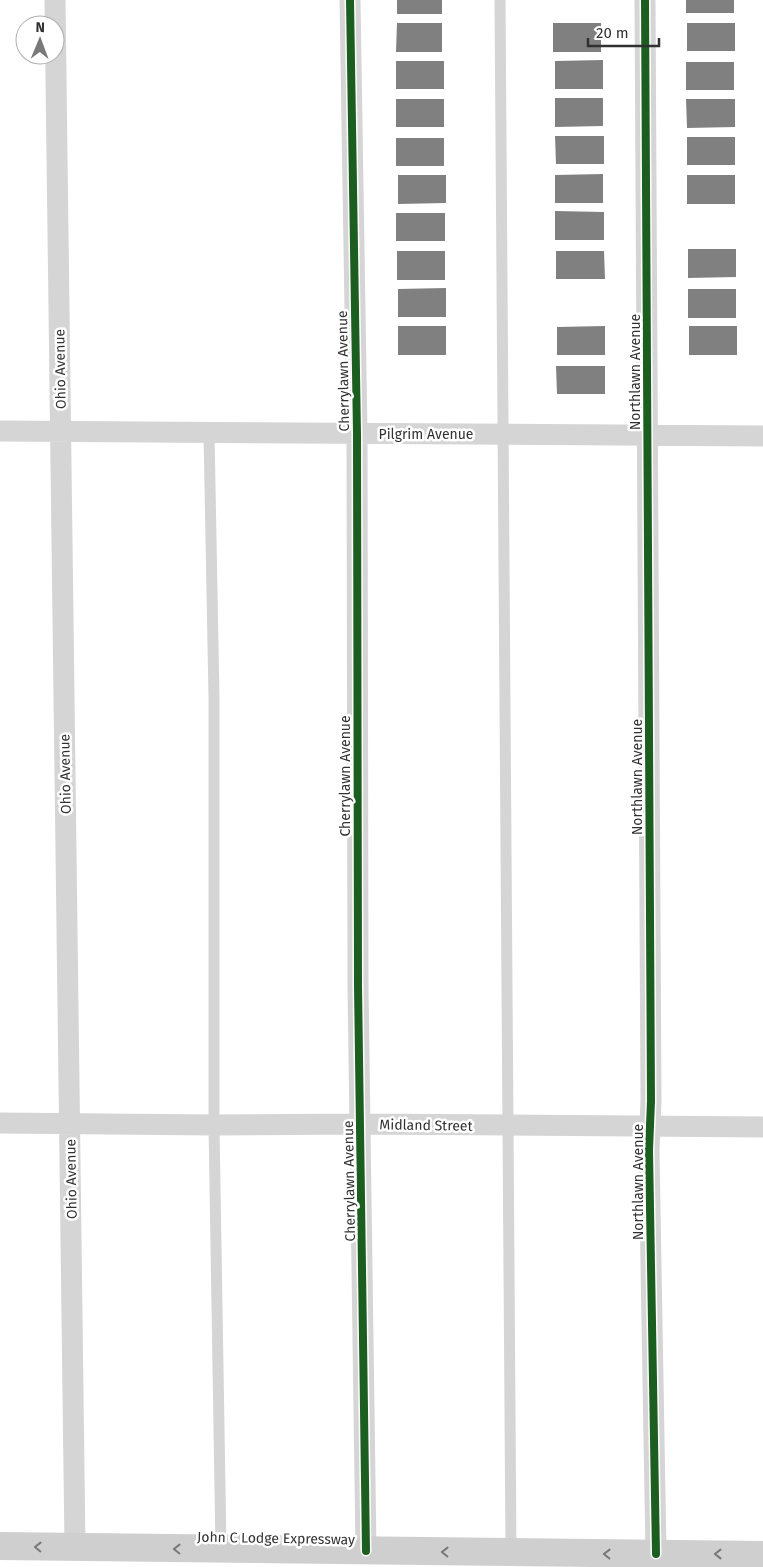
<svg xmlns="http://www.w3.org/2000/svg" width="763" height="1567" font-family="'Fira Sans',sans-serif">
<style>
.building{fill:#808080}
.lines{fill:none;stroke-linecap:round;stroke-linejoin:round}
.lane{stroke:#d5d5d5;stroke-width:11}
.street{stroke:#d5d5d5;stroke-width:21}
.secondary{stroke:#cfcfcf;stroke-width:28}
.cycleway-casing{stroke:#fff;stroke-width:11}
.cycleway{stroke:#1b5e20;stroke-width:8}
.oneway{stroke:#787878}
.labels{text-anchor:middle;stroke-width:5;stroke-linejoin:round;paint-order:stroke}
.street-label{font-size:14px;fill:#313131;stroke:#fff}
</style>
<rect width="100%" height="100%" fill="#fff"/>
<path class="building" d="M397,0H442V14H397Z
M686,0H734V13H686Z
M397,23H442V52H396Z
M553,23H601V52H553Z
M687,23H735V51H687Z
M603,60V89H555V61Z
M396,61H444V89H396Z
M686,62H734V90H686Z
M555,98H603V126L555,127Z
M396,99H444V127H396Z
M686,99H735V127L687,128Z
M555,136H604V164H556Z
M687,137H735V165H687Z
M396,138H444V166H396Z
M603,174V203H555V175Z
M398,175H446V203L398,204Z
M687,175H735V204H687Z
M555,211L604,212V240H555Z
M396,213H445V241H396Z
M688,249H736V277L688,278Z
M397,251H445V280H397Z
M556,251H604L605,279H556Z
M446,288V317H398V289Z
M688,289H736V318H688Z
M398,326H446V355H398Z
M605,326V355H557V327Z
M689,326H737V355H689Z
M556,366H605V394H557Z"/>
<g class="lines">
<path class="lane" d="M500,0L511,1553
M209,433L214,698V1125L221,1549"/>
<path class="street" d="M55,0L75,1548
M350,0L357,434L358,986L366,1551
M645,0L651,1101L649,1150L656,1554
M0,431L763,436
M0,1123L214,1125L361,1124L763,1127"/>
<path class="secondary" d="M0,1546L763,1555"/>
<g class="cycleway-casing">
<path id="cycleway" d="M350,0L357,434L358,986L366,1551
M645,0L651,1101L649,1150L656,1554"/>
</g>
<use href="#cycleway" class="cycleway"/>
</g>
<defs><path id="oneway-chevron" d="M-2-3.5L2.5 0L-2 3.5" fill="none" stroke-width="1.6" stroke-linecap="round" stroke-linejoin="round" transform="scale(1.25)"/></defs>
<g class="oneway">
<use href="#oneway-chevron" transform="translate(38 1547) rotate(-179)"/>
<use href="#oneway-chevron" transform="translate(177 1549) rotate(-179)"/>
<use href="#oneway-chevron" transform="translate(445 1552) rotate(-179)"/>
<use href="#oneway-chevron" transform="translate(607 1554) rotate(-179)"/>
<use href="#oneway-chevron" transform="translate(718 1554) rotate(-180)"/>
</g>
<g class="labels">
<g class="street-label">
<text transform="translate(60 369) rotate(-91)" y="5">Ohio Avenue</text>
<text transform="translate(343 371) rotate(-91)" y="5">Cherrylawn Avenue</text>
<text transform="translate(635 372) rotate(-90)" y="5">Northlawn Avenue</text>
<text x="426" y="439">Pilgrim Avenue</text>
<text transform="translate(65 774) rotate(-91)" y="5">Ohio Avenue</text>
<text transform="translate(345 776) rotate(-90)" y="5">Cherrylawn Avenue</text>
<text transform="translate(637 777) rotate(-90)" y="5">Northlawn Avenue</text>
<text transform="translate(426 1125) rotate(1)" y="5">Midland Street</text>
<text transform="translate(71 1179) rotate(-91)" y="5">Ohio Avenue</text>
<text transform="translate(349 1181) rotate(-91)" y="5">Cherrylawn Avenue</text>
<text transform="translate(638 1182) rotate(-90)" y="5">Northlawn Avenue</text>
<text transform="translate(276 1538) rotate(1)" y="5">John C Lodge Expressway</text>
</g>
</g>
<g transform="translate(40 40) rotate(1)"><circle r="24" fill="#ffffff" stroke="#adadad"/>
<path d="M0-4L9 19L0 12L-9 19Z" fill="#797979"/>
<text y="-8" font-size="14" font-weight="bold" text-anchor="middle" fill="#313131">N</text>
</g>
<path d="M588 38v8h71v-8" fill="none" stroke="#313131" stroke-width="2.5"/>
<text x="596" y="38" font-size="15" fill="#313131" stroke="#ffffff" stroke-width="4" paint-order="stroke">20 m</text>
</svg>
